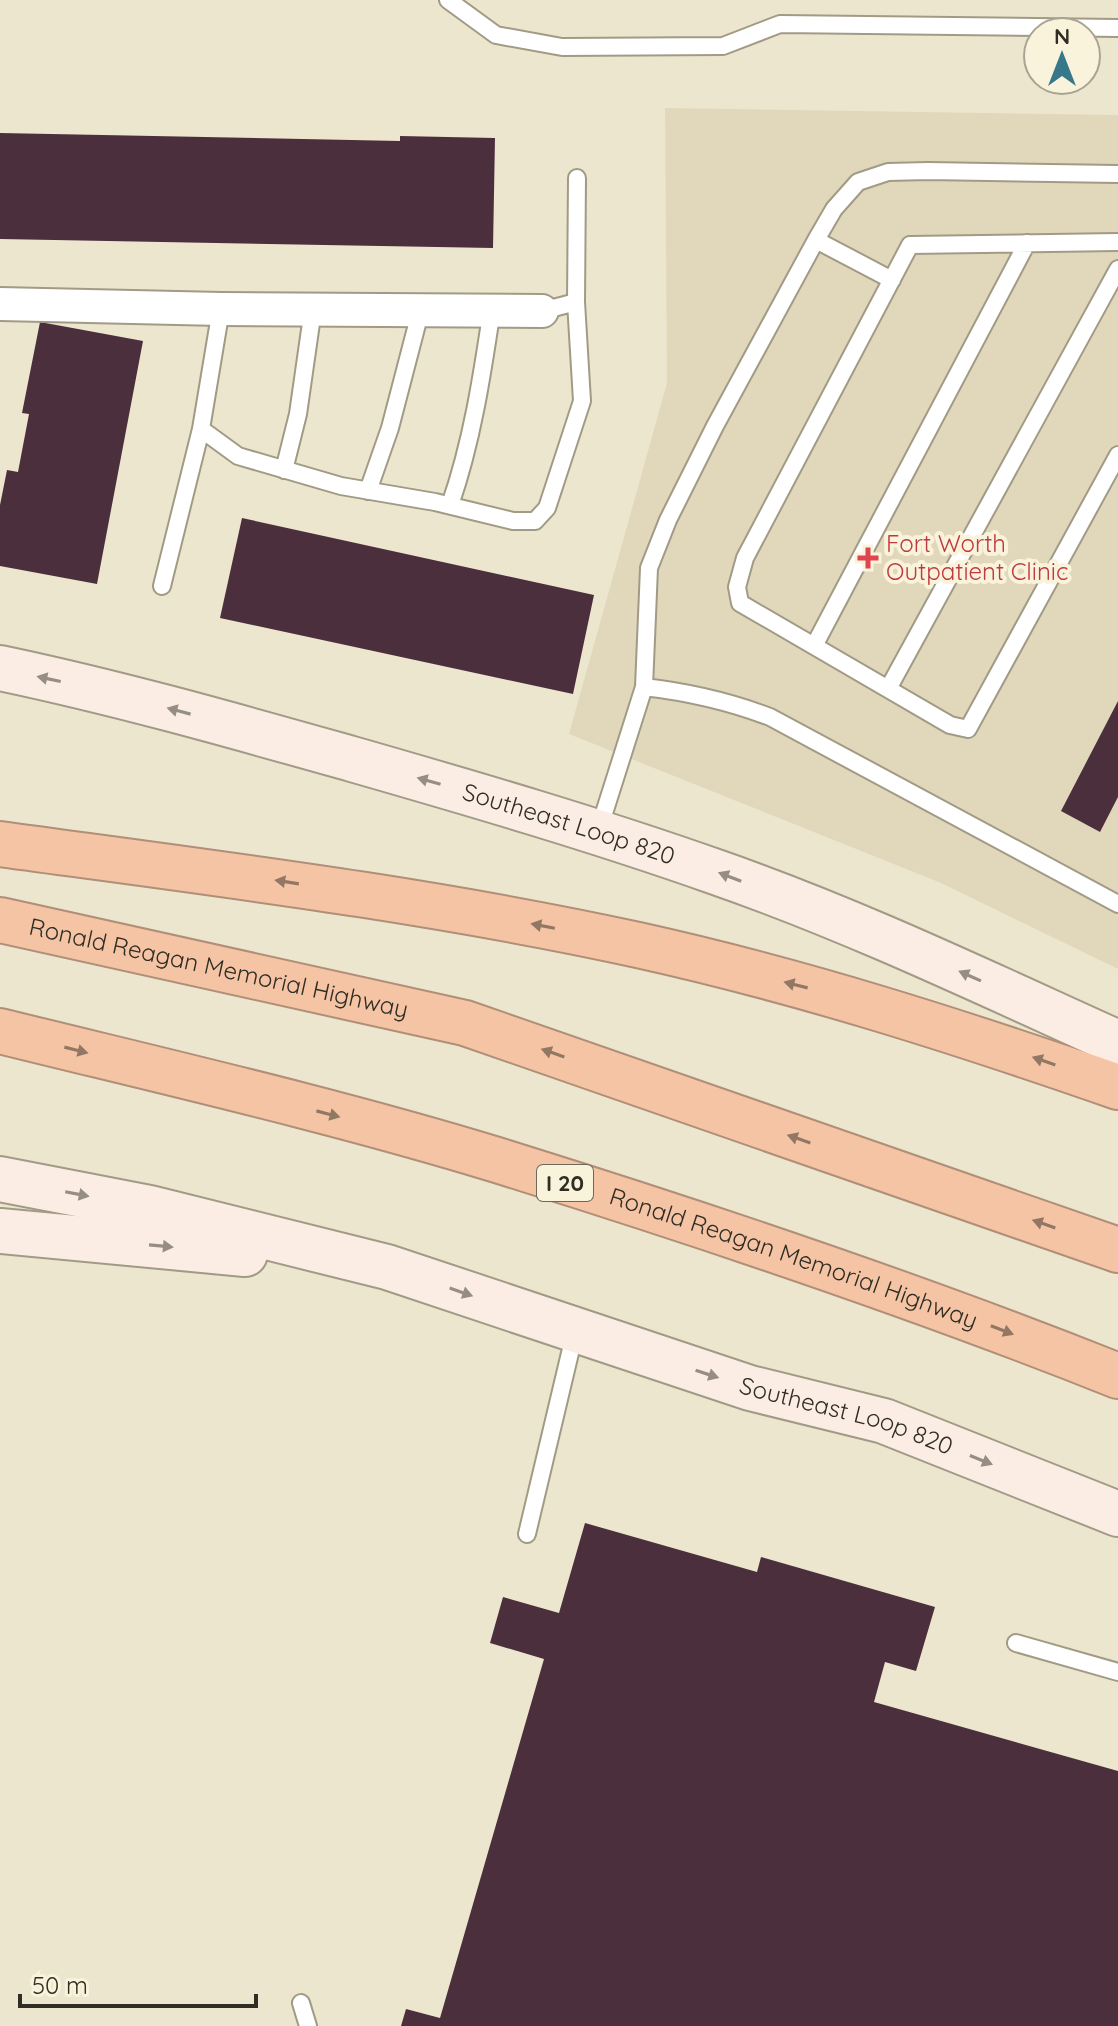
<svg xmlns="http://www.w3.org/2000/svg" width="1118" height="2026" font-family="Quicksand,sans-serif">
<style>
.built{fill:#e1d8bc}
.building{fill:#4c2f3d}
.lines{fill:none;stroke-linecap:round;stroke-linejoin:round}
.service-casing{stroke:#a19a85;stroke-width:20}
.minor-casing{stroke:#a19a85;stroke-width:36}
.secondary-casing{stroke:#a19a85;stroke-width:48}
.motorway-casing{stroke:#b08f78;stroke-width:48}
.service{stroke:#fff;stroke-width:16}
.minor{stroke:#fff;stroke-width:32}
.secondary{stroke:#fcede4;stroke-width:44}
.motorway{stroke:#f5c4a5;stroke-width:44}
.oneway{fill:#968d84}
.oneway2{fill:#927864}
.health-dot{fill:#e0444e;stroke:#faf3dc;stroke-width:3}
.labels{text-anchor:middle;stroke-width:8;stroke-linejoin:round;paint-order:stroke}
.shield{fill:#faf3dc;stroke:#6c685b;stroke-width:2}
.shield-label{font-size:22px;font-weight:bold;fill:#2f2d24}
.health-label{font-size:24px;fill:#be3a42;stroke:#faf3dc;text-anchor:start}
.street-label{font-size:24px;fill:#2f2d24;stroke:#faf3dc}
</style>
<rect width="100%" height="100%" fill="#ede6cf"/>
<path class="built" d="M665,108L1118,115V969L941,883L569,734L667,383Z"/>
<path class="building" d="M0,133L400,141V136L495,138L493,248L0,239Z
M40,322L143,341L97,584L0,566V505L7,470L18,472L29,414L22,413Z
M242,518L594,595L573,694L220,618Z
M1118,701V797L1100,832L1061,811Z
M585,1523L757,1572L761,1557L935,1607L916,1671L885,1662L874,1702L1118,1771V2026H401L406,2009L440,2018L544,1659L490,1643L503,1597L559,1613Z"/>
<g class="lines">
<g class="service-casing">
<path id="service" d="M448,0L496,35L562,47L723,46L780,24L1118,28
M816,240L892,280
M1118,242L910,245L745,558L737,587L740,603L950,725L968,729L1118,455
M221,309L201,429L238,456L341,486L435,502L513,521H535L547,508L582,401L576,302
M542,311L576,302L577,178
M284,470L298,414L313,309
M368,491L390,428L421,309
M450,505C472,442 482,376 492,309
M162,586L201,429
M814,646L1027,243
M644,687L649,568L668,520L715,426L816,240L834,209L858,182L888,172L928,171L1118,174
M888,689L1118,269
M599,829L644,687C688,692 728,701 770,717L1118,904
M527,1534L575,1332
M1016,1643L1118,1672
M301,2003L308,2026"/>
</g>
<g class="minor-casing">
<path id="minor" d="M0,304L221,309L542,311"/>
</g>
<g class="secondary-casing">
<g id="secondary">
<path id="s1" d="M0,668C119,693 235,726 352,759C474,794 597,830 716,872C854,920 985,983 1118,1043"/>
<path id="s2" d="M0,1179L150,1208L387,1267L750,1388L884,1421L1118,1514"/>
<path d="M0,1231L245,1254"/>
</g>
</g>
<g class="motorway-casing">
<g id="motorway">
<path d="M0,844C213,873 427,899 638,945C801,981 960,1032 1118,1087"/>
<path id="s3" d="M0,920L465,1023L1118,1250"/>
<path id="s4" d="M0,1031C166,1072 333,1110 497,1160C706,1225 915,1295 1118,1376"/>
</g>
</g>
<use href="#service" class="service"/>
<use href="#minor" class="minor"/>
<use href="#secondary" class="secondary"/>
<use href="#motorway" class="motorway"/>
</g>
<defs><path id="oneway-solid" d="M-6-.8H1V-3.2L6.5 0L1 3.2V.8H-6Z" transform="scale(2)"/></defs>
<g class="oneway">
<use href="#oneway-solid" transform="translate(49 679) rotate(-168)"/>
<use href="#oneway-solid" transform="translate(179 711) rotate(-165)"/>
<use href="#oneway-solid" transform="translate(429 781) rotate(-164)"/>
<use href="#oneway-solid" transform="translate(730 877) rotate(-159)"/>
<use href="#oneway-solid" transform="translate(970 976) rotate(-156)"/>
<use href="#oneway-solid" transform="translate(77 1194) rotate(11)"/>
<use href="#oneway-solid" transform="translate(161 1246) rotate(5)"/>
<use href="#oneway-solid" transform="translate(461 1292) rotate(19)"/>
<use href="#oneway-solid" transform="translate(707 1374) rotate(18)"/>
<use href="#oneway-solid" transform="translate(981 1460) rotate(22)"/>
</g>
<g class="oneway2">
<use href="#oneway-solid" transform="translate(287 882) rotate(-171)"/>
<use href="#oneway-solid" transform="translate(543 926) rotate(-169)"/>
<use href="#oneway-solid" transform="translate(796 985) rotate(-166)"/>
<use href="#oneway-solid" transform="translate(76 1050) rotate(14)"/>
<use href="#oneway-solid" transform="translate(553 1053) rotate(-161)"/>
<use href="#oneway-solid" transform="translate(1044 1061) rotate(-161)"/>
<use href="#oneway-solid" transform="translate(328 1114) rotate(15)"/>
<use href="#oneway-solid" transform="translate(799 1139) rotate(-161)"/>
<use href="#oneway-solid" transform="translate(1044 1224) rotate(-161)"/>
<use href="#oneway-solid" transform="translate(1002 1330) rotate(21)"/>
</g>
<path class="health-dot" d="M864 546h8v8h8v8h-8v8h-8v-8h-8v-8h8z"/>
<g class="labels">
<rect class="shield" x="537" y="1165" width="56" height="36" rx="6"/>
<g class="shield-label">
<text x="565" y="1191">I 20</text>
</g>
<g class="health-label">
<text x="886" y="552">Fort Worth<tspan x="886" dy="28">Outpatient Clinic</tspan></text>
</g>
<g class="street-label">
<text dy="8" stroke="none"><textPath href="#s1" startOffset="590">Southeast Loop 820</textPath></text>
<text dy="8" stroke="none"><textPath href="#s3" startOffset="224">Ronald Reagan Memorial Highway</textPath></text>
<text dy="8" stroke="none"><textPath href="#s4" startOffset="826">Ronald Reagan Memorial Highway</textPath></text>
<text dy="8" stroke="none"><textPath href="#s2" startOffset="880">Southeast Loop 820</textPath></text>
</g>
</g>
<g transform="translate(1062 56)"><circle r="38" fill="#faf3dc" stroke="#a9a492" stroke-width="2"/>
<path d="M0-6L14 30L0 20L-14 30Z" fill="#36788a"/>
<text y="-12" font-size="22" font-weight="bold" text-anchor="middle" fill="#2f2d24">N</text>
</g>
<path d="M20 1994v12h236v-12" fill="none" stroke="#2f2d24" stroke-width="4"/>
<text x="32" y="1994" font-size="24" fill="#2f2d24" stroke="#faf3dc" stroke-width="6" paint-order="stroke">50 m</text>
</svg>
